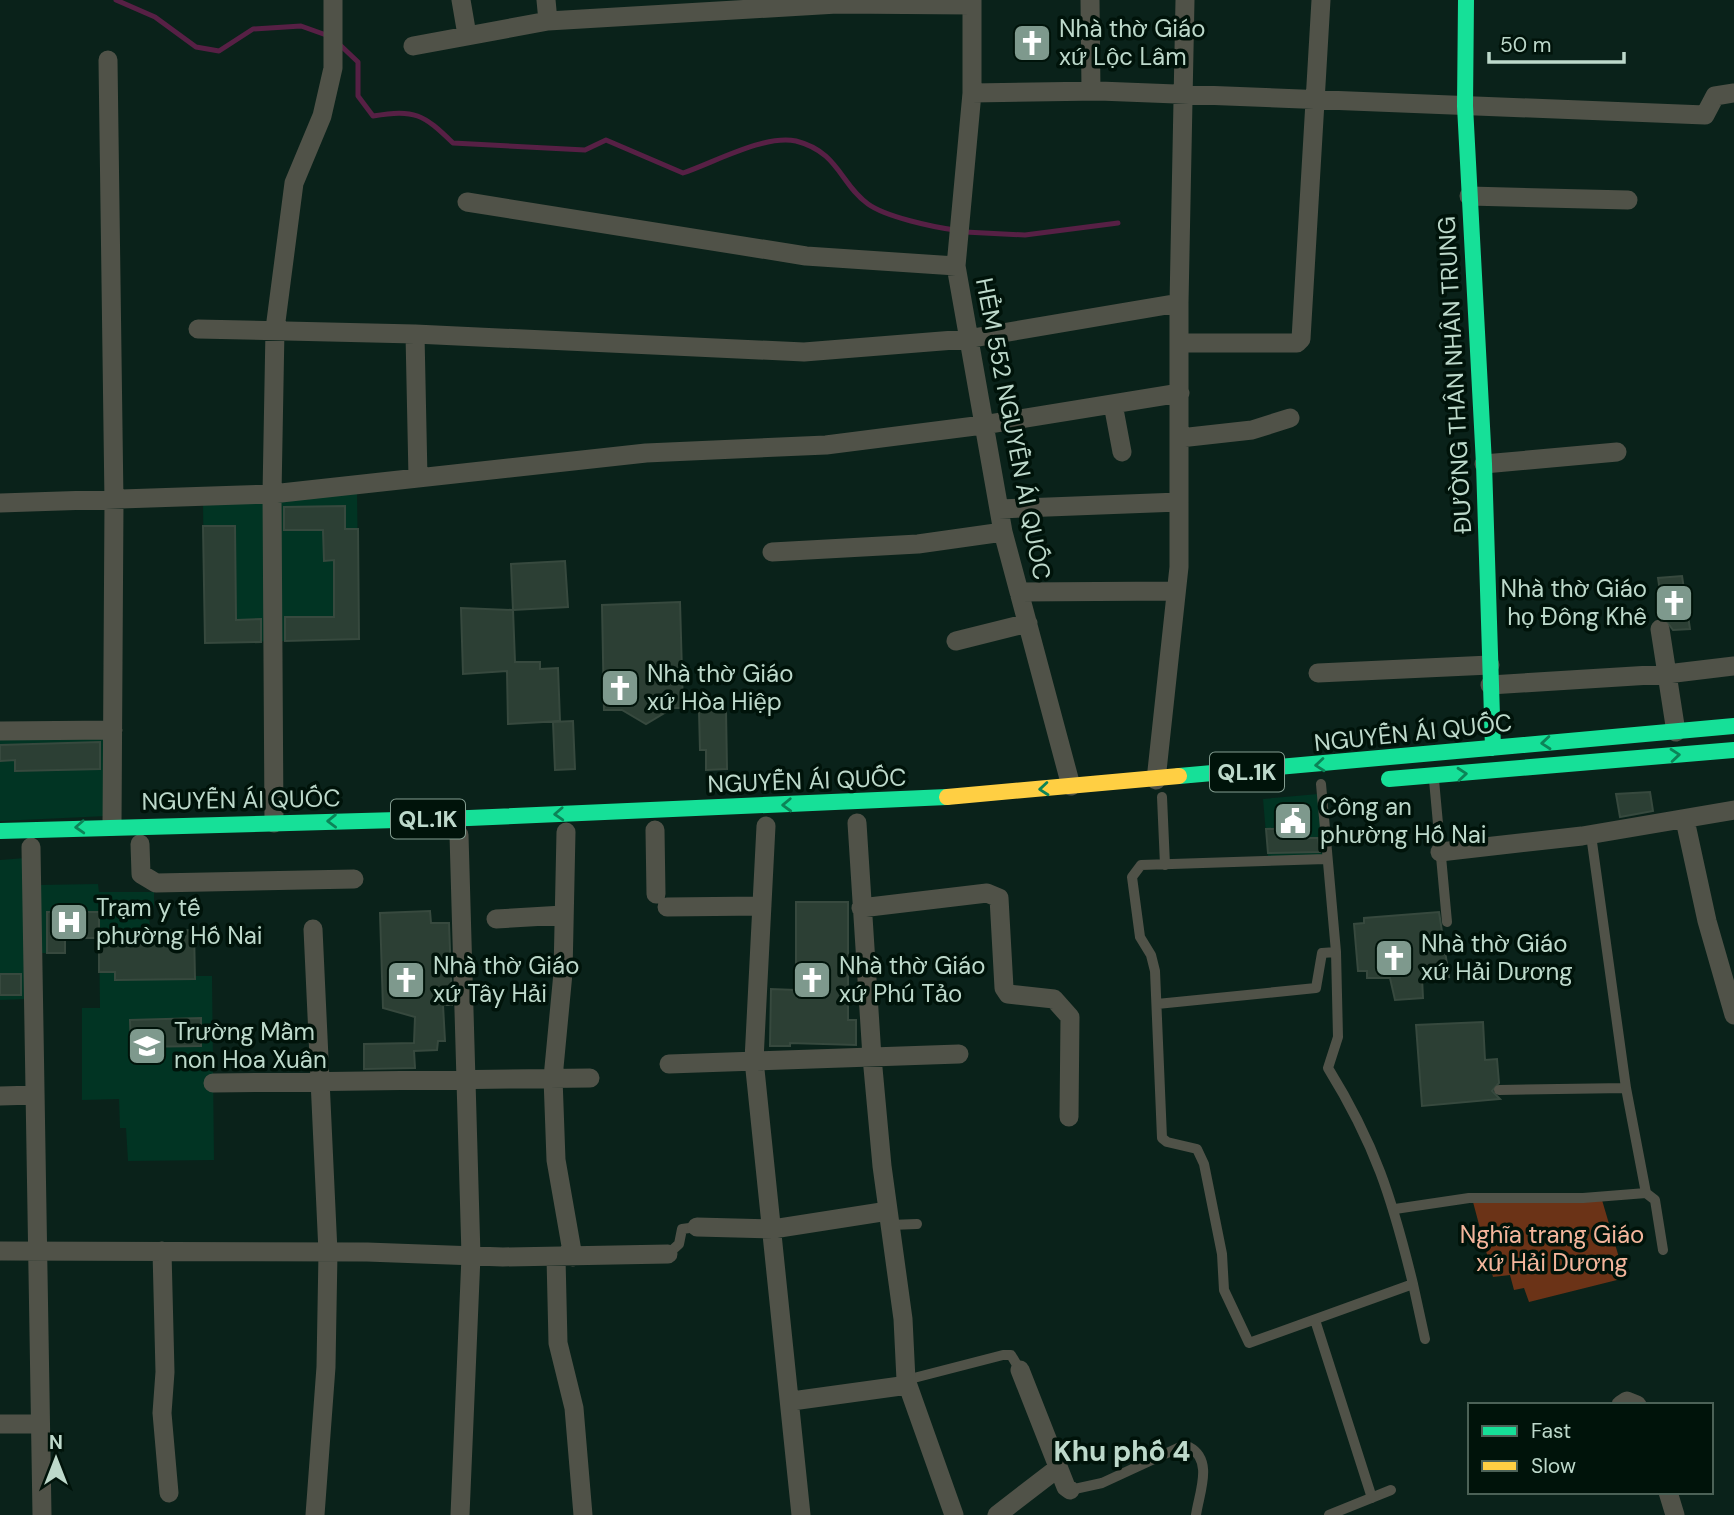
<svg xmlns="http://www.w3.org/2000/svg" width="1734" height="1515" font-family="'DM Sans',sans-serif">
<style>
.built{fill:#013423}
.green{fill:#6b3317}
.lines{fill:none;stroke-linecap:round;stroke-linejoin:round}
.stream{stroke:#572045;stroke-width:5}
.building{fill:#2c3f34;stroke:#37493e;stroke-width:2}
.lane{stroke:#505248;stroke-width:10}
.street{stroke:#505248;stroke-width:19}
.fast{stroke:#16e098;stroke-width:16}
.slow{stroke:#ffcf43;stroke-width:16}
.oneway{stroke:#0c8458}
.labels{text-anchor:middle;stroke-width:7;stroke-linejoin:round;paint-order:stroke}
.shield{fill:#00130a;stroke:#849e91;stroke-width:2}
.shield-label{font-size:23px;font-weight:bold;fill:#bdd9cb}
.poi-label{font-size:24px;fill:#bdd9cb;stroke:#00130a;text-anchor:start}
.street-label{font-size:24px;fill:#bdd9cb;stroke:#00130a}
.park-label{font-size:24px;fill:#f4b69c;stroke:#00130a}
.quarter-label{font-size:28px;font-weight:bold;fill:#bdd9cb;stroke:#00130a}
</style>
<rect width="100%" height="100%" fill="#0a221a"/>
<path class="built" d="M357,491L359,639L205,643L203,504Z
M108,734L107,816L0,821V738Z
M1318,794L1322,855L1268,857L1263,799Z
M25,858L27,999L0,1000V860Z
M98,884L99,892H154V910L149,911L150,931L194,930L195,976H212L214,1160L128,1161L126,1128H120L119,1099L82,1100V1008H100L99,938H66L65,953H39L38,885Z"/>
<path class="green" d="M1602,1200L1625,1278L1529,1302L1524,1288L1514,1290L1510,1275L1493,1277L1473,1202Z"/>
<g class="lines">
<path class="stream" d="M116,0L155,17L196,47L219,51L253,29L301,26L329,36
M339,44L358,62V96L373,116C415,109 423,114 453,143L585,150L606,140L683,173C713,163 765,134 796,141C839,152 840,184 868,204C886,217 933,227 955,230
M965,232L1025,235L1118,223"/>
</g>
<path class="building" d="M345,506V529H358L359,639L285,641V617H334V560L324,561L323,530H284V507Z
M203,526H235L236,620L261,619V642L205,643Z
M565,561L568,607L513,610L511,564Z
M1682,576L1690,629L1673,630L1664,618L1658,578Z
M680,602L683,708H673L646,724L622,710H604L602,605Z
M461,608L513,610L515,662H540V669L558,668L560,721L508,724L507,671L463,674Z
M726,710L727,769L706,770V750H700L699,711Z
M573,721L575,769L555,770L553,722Z
M100,742V769L15,771V760L0,761V745Z
M1650,792L1653,811L1620,817L1616,794Z
M1303,828L1304,838H1318L1320,852L1268,853L1266,829Z
M796,902H848V1020H856V1045L790,1043V1046H770L771,989L796,990Z
M430,911L431,923H449L452,1005H443L445,1041H438L437,1050L414,1051L415,1068L364,1069V1044L414,1043L415,1017L383,1008L380,913Z
M47,912H99V932L194,930L195,979L115,980V972H99V938H65V953H47Z
M1439,912L1449,977L1422,978L1423,998L1395,1000L1390,978H1367V971H1358L1354,924L1364,923V918Z
M0,974H21V995H0Z
M201,1018V1046L131,1047L130,1020Z
M1483,1022L1485,1060L1497,1059L1499,1083L1492,1091L1500,1099L1422,1106L1416,1025Z"/>
<g class="lines">
<path class="lane" d="M1434,780L1447,922
M1321,784L1336,952L1338,1037L1328,1068C1375,1144 1392,1198 1413,1284L1249,1343L1224,1290L1222,1254L1204,1164L1197,1149L1167,1142L1162,1138L1155,971L1151,955L1140,937L1132,877L1141,865L1326,859
M1162,797L1165,865
M1157,1004L1316,988L1322,953L1336,952
M1626,1088L1646,1193L1655,1200L1663,1250
M1499,1090L1626,1088L1591,835
M1395,1209L1469,1198H1583L1646,1193
M890,1225L917,1224
M668,1254L679,1244L682,1229L697,1227
M1413,1284L1425,1339
M1315,1320L1372,1498
M906,1380L1003,1355H1011L1020,1370
M1070,1490L1102,1483L1180,1447H1189C1214,1460 1199,1493 1196,1515
M1329,1515L1391,1490"/>
<path class="street" d="M461,0L467,35
M546,0L548,21
M972,0V93L956,266L1003,532L1071,786
M1090,0L1091,91
M413,46L548,21L837,4L972,5
M108,60L114,502L112,826
M972,93L1099,91L1705,115L1715,96L1734,93
M1469,196L1628,200
M467,202L806,256L956,266
M198,329L415,334L804,352L967,339L1179,303
M415,334L418,478
M1179,343H1297L1301,339L1321,0
M1113,404L1122,452
M1180,438L1252,430L1290,418
M1484,464L1617,452
M0,503L272,494L646,453L826,445L983,425L1180,393
M999,509L1179,502
M772,552L918,544L1003,532
M1019,592L1176,591
M1660,629L1676,732
M956,641L1028,623
M1318,673L1490,665
M1490,685L1667,674L1734,666
M0,731L113,730
M1156,780L1179,567V303L1185,0
M1685,820L1707,921L1734,1015
M274,823L272,494L275,329L294,183L322,116L333,68V0
M857,823L872,1057L882,1166L903,1319L906,1380L954,1515
M766,826L754,1060L801,1515
M655,830L656,894
M566,832L563,973L553,1078L556,1160L573,1257
M459,835L471,1256L460,1515
M140,844L141,874L156,883L354,879
M31,847L42,1515
M1440,852L1582,836L1734,810
M667,907L762,906
M861,908L987,893L999,898L1004,988L1008,994L1054,999L1070,1017L1069,1117
M496,919L563,915
M313,929L328,1252L326,1367L315,1515
M669,1064L959,1054
M213,1083L590,1078
M0,1096L35,1095
M697,1227L773,1229L888,1211
M0,1251L367,1252L503,1257L668,1254
M162,1251L165,1372L162,1413L169,1493
M556,1257L558,1343L574,1408L583,1515
M1020,1370L1066,1487L1070,1490
M792,1401L908,1385
M1621,1405L1627,1401L1637,1405
M0,1424H40
M1668,1492L1675,1515
M997,1515L1058,1468"/>
<path class="fast" d="M1466,0L1465,106L1484,464L1493,748
M1179,776L1734,726
M1389,779L1734,750
M0,831L469,818L947,797"/>
<path class="slow" d="M947,797L1179,776"/>
</g>
<defs><path id="oneway-chevron" d="M-2-3.5L2.5 0L-2 3.5" fill="none" stroke-width="1.6" stroke-linecap="round" stroke-linejoin="round" transform="scale(1.75)"/></defs>
<g class="oneway">
<use href="#oneway-chevron" transform="translate(1546 743) rotate(175)"/>
<use href="#oneway-chevron" transform="translate(1675 755) rotate(-5)"/>
<use href="#oneway-chevron" transform="translate(1320 765) rotate(175)"/>
<use href="#oneway-chevron" transform="translate(1462 774) rotate(-5)"/>
<use href="#oneway-chevron" transform="translate(1044 789) rotate(175)"/>
<use href="#oneway-chevron" transform="translate(787 805) rotate(178)"/>
<use href="#oneway-chevron" transform="translate(559 814) rotate(177)"/>
<use href="#oneway-chevron" transform="translate(332 821) rotate(179)"/>
<use href="#oneway-chevron" transform="translate(80 827) rotate(177)"/>
</g>
<defs>
<g id="church-square" transform="scale(2.0125)"><rect x="-9" y="-9" width="18" height="18" rx="4" fill="#7e998d" stroke="#00130a"/><path d="M-1.2-6h2.4v3.5h3.3v2.4h-3.3V6h-2.4V-.1h-3.3v-2.4h3.3Z" fill="#fff"/></g>
<g id="civic-square" transform="scale(2.0125)"><rect x="-9" y="-9" width="18" height="18" rx="4" fill="#7e998d" stroke="#00130a"/><path d="M-.6-6.5H3V-4.5H.6V-3L4-1V1h2V6H-6V1h2V-1L-.6-3ZM-1.2 2.5V6h2.4V2.5Z" fill="#fff"/></g>
<g id="hospital-square" transform="scale(2.0125)"><rect x="-9" y="-9" width="18" height="18" rx="4" fill="#7e998d" stroke="#00130a"/><path d="M-5-5h3v3.5h4V-5h3V5h-3V1.5h-4V5h-3Z" fill="#fff"/></g>
<g id="school-square" transform="scale(2.0125)"><rect x="-9" y="-9" width="18" height="18" rx="4" fill="#7e998d" stroke="#00130a"/><path d="M0-5L7-2L0 1L-7-2ZM-4 1L0 2.5L4 1V4Q0 6-4 4Z" fill="#fff"/></g>
</defs>
<g fill-rule="evenodd">
<use href="#church-square" x="1032" y="43"/>
<use href="#church-square" x="1674" y="603"/>
<use href="#church-square" x="620" y="688"/>
<use href="#civic-square" x="1293" y="821"/>
<use href="#hospital-square" x="69" y="922"/>
<use href="#church-square" x="1394" y="958"/>
<use href="#church-square" x="406" y="980"/>
<use href="#church-square" x="812" y="980"/>
<use href="#school-square" x="147" y="1046"/>
</g>
<g class="labels">
<g class="shield">
<rect x="1210" y="752.5" width="74" height="39" rx="5"/>
<rect x="391" y="799.5" width="74" height="39" rx="5"/>
</g>
<g class="shield-label">
<text x="1247" y="780">QL.1K</text>
<text x="428" y="827">QL.1K</text>
</g>
<g class="poi-label">
<text x="1059" y="37">Nhà thờ Giáo<tspan x="1059" dy="28">xứ Lộc Lâm</tspan></text>
<text x="1647" y="597" text-anchor="end">Nhà thờ Giáo<tspan x="1647" dy="28">họ Đông Khê</tspan></text>
<text x="647" y="682">Nhà thờ Giáo<tspan x="647" dy="28">xứ Hòa Hiệp</tspan></text>
<text x="1320" y="815">Công an<tspan x="1320" dy="28">phường Hố Nai</tspan></text>
<text x="96" y="916">Trạm y tế<tspan x="96" dy="28">phường Hố Nai</tspan></text>
<text x="1421" y="952">Nhà thờ Giáo<tspan x="1421" dy="28">xứ Hải Dương</tspan></text>
<text x="433" y="974">Nhà thờ Giáo<tspan x="433" dy="28">xứ Tây Hải</tspan></text>
<text x="839" y="974">Nhà thờ Giáo<tspan x="839" dy="28">xứ Phú Tảo</tspan></text>
<text x="174" y="1040">Trường Mầm<tspan x="174" dy="28">non Hoa Xuân</tspan></text>
</g>
<g class="street-label">
<text transform="translate(1455 375) rotate(-93)" y="8">ĐƯỜNG THÂN NHÂN TRUNG</text>
<text transform="translate(1013 429) rotate(79)" y="8">HẺM 552 NGUYỄN ÁI QUỐC</text>
<text transform="translate(1413 733) rotate(-6)" y="8">NGUYỄN ÁI QUỐC</text>
<text transform="translate(807 781) rotate(-2)" y="8">NGUYỄN ÁI QUỐC</text>
<text transform="translate(241 800) rotate(-1)" y="8">NGUYỄN ÁI QUỐC</text>
</g>
<g class="park-label">
<text x="1552" y="1243">Nghĩa trang Giáo<tspan x="1552" dy="28">xứ Hải Dương</tspan></text>
</g>
<g class="quarter-label">
<text x="1122" y="1461">Khu phố 4</text>
</g>
</g>
<rect x="1468" y="1403" width="245" height="91" fill="#00130a" stroke="#4c6257" stroke-width="2"/>
<rect x="1482" y="1426" width="35" height="10" fill="#16e098" stroke="#4c6257" stroke-width="2"/>
<text x="1531" y="1438" font-size="21" fill="#bdd9cb">Fast</text>
<rect x="1482" y="1461" width="35" height="10" fill="#ffcf43" stroke="#4c6257" stroke-width="2"/>
<text x="1531" y="1473" font-size="21" fill="#bdd9cb">Slow</text>
<g transform="translate(56 1459)" stroke="#00130a" stroke-width="5" paint-order="stroke">
<path d="M0-5L12 26L0 18L-12 26Z" fill="#bdd9cb"/>
<text y="-10" font-size="19" font-weight="bold" text-anchor="middle" fill="#bdd9cb">N</text>
</g>
<path d="M1489 52v10h135v-10" fill="none" stroke="#bdd9cb" stroke-width="3.5"/>
<text x="1500" y="52" font-size="21" fill="#bdd9cb" stroke="#00130a" stroke-width="5" paint-order="stroke">50 m</text>
</svg>
